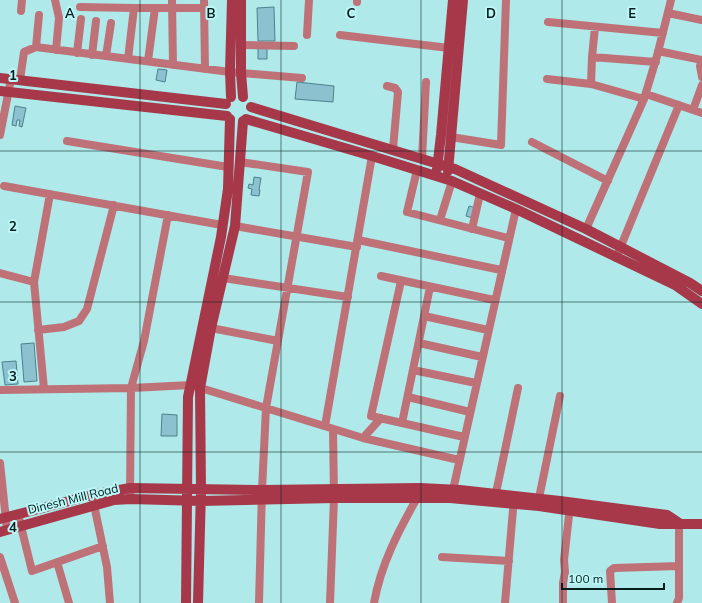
<svg xmlns="http://www.w3.org/2000/svg" width="702" height="603" font-family="Mulish,sans-serif">
<style>
.building{fill:#8cc2d0;stroke:#4c808d}
.lines{fill:none;stroke-linecap:round;stroke-linejoin:round}
.street{stroke:#be7278;stroke-width:8}
.secondary{stroke:#a73849;stroke-width:10}
.grid{fill:none;stroke:#051d1d;stroke-width:1;stroke-opacity:0.55}
.labels{text-anchor:middle;stroke-width:4;stroke-linejoin:round;paint-order:stroke}
.street-label{font-size:12px;fill:#051d1d;stroke:#bcf6f6}
.grid-label{font-size:13px;text-anchor:middle;font-weight:bold;fill:#051d1d;stroke:#bcf6f6;stroke-width:4;stroke-linejoin:round;paint-order:stroke}
</style>
<rect width="100%" height="100%" fill="#afe9e9"/>
<path class="building" d="M274,7L275,41H258L257,8Z
M258,47H267V59H258Z
M158,69L167,70L165,82L156,80Z
M297,82L334,86L333,102L295,99Z
M15,106L26,108L22,127L19,126L20,120H17L16,126L12,125Z
M254,177L261,178L259,190H260L259,196L251,195L252,189L248,188L249,184L253,185Z
M469,206L476,208L473,218L466,216Z
M34,343L37,381L24,382L21,344Z
M16,361L18,384L5,385L2,362Z
M162,414L177,415V436H161Z"/>
<g class="lines">
<path class="street" d="M55,0L59,18L56,50
M172,0L173,65
M204,0L205,69
M357,2V0
M80,7L134,8H204
M21,11L22,0
M668,13L702,20
M39,15L36,47L230,72L302,78
M548,22L663,33
M307,35L309,0
M340,35L449,48
M242,45L294,46
M658,51L702,60
M77,53L81,19
M92,55L96,21
M106,56L111,23
M592,57L595,27
M128,59L134,8
M702,60L700,66L702,77
M148,61L155,8
M547,79L591,84L644,99
M20,80L24,52L36,47
M591,84L592,57L656,62
M387,86L395,88L398,92L393,149
M646,94L702,113
M693,110L702,85
M0,135L11,79
M451,137L501,145L506,0
M67,141L228,167
M532,142L608,181
M422,158L426,82
M240,162L308,172L266,408L262,490L259,603
M417,170L407,212L508,238
M4,186L222,225
M440,220L452,181
M235,226L357,247
M472,229L480,194
M586,229L644,99L657,56L671,0
M358,240L501,270
M616,258L679,105
M0,273L34,282
M381,276L494,300
M223,278L348,297
M401,281L371,416L464,437
M424,316L488,330
M211,328L278,341
M38,330L64,327L79,321L87,309L114,205
M419,343L482,357
M413,370L476,383
M44,389L34,282L50,194
M0,390L131,388L191,385L363,438L459,460
M408,397L470,412
M402,423L430,287
M325,426L372,156
M363,438L381,418
M0,463L7,530
M453,490L516,209
M496,493L518,388
M130,494L131,388L144,341L168,215
M92,495L107,567L110,603
M539,498L560,396
M18,514L32,571L103,546
M0,557L15,603
M442,557L509,561
M57,562L69,603
M330,603L334,498L333,429
M374,603C381,564 398,532 417,498
M505,603L514,498
M563,603V583L565,572L564,560L570,506
M612,603L610,571L614,568L679,566
M677,603L679,598V523"/>
<path class="secondary" d="M241,0V73L243,97
M0,78L226,104
M0,91L227,116
M231,97L230,72L232,0
M251,107L455,169L586,229L690,283L702,291
M246,119L372,156L452,181L516,209L675,285L702,304
M437,169L441,135L453,0
M448,171L463,0
M0,519L92,495L130,488L262,490L420,488L460,490L560,501L667,515L679,523
M0,532L114,500L131,499L201,501L334,498H450L539,506L660,524H702
M186,603L188,397L221,237L228,189L230,119
M198,603L201,490L200,388L211,328L235,226L243,121"/>
</g>
<path class="grid" d="M140,0V603M281,0V603M421,0V603M562,0V603M0,151H702M0,302H702M0,452H702"/>
<g class="labels">
<g class="street-label">
<text transform="translate(73 499) rotate(-14)" y="4">Dinesh Mill Road</text>
</g>
</g>
<g class="grid-label">
<text x="70" y="18">A</text>
<text x="211" y="18">B</text>
<text x="351" y="18">C</text>
<text x="491" y="18">D</text>
<text x="632" y="18">E</text>
<text x="13" y="80">1</text>
<text x="13" y="231">2</text>
<text x="13" y="381">3</text>
<text x="13" y="532">4</text>
</g>
<path d="M562 583v6h102v-6" fill="none" stroke="#051d1d" stroke-width="2"/>
<text x="568" y="583" font-size="12" fill="#051d1d" stroke="#bcf6f6" stroke-width="3" paint-order="stroke">100 m</text>
</svg>
